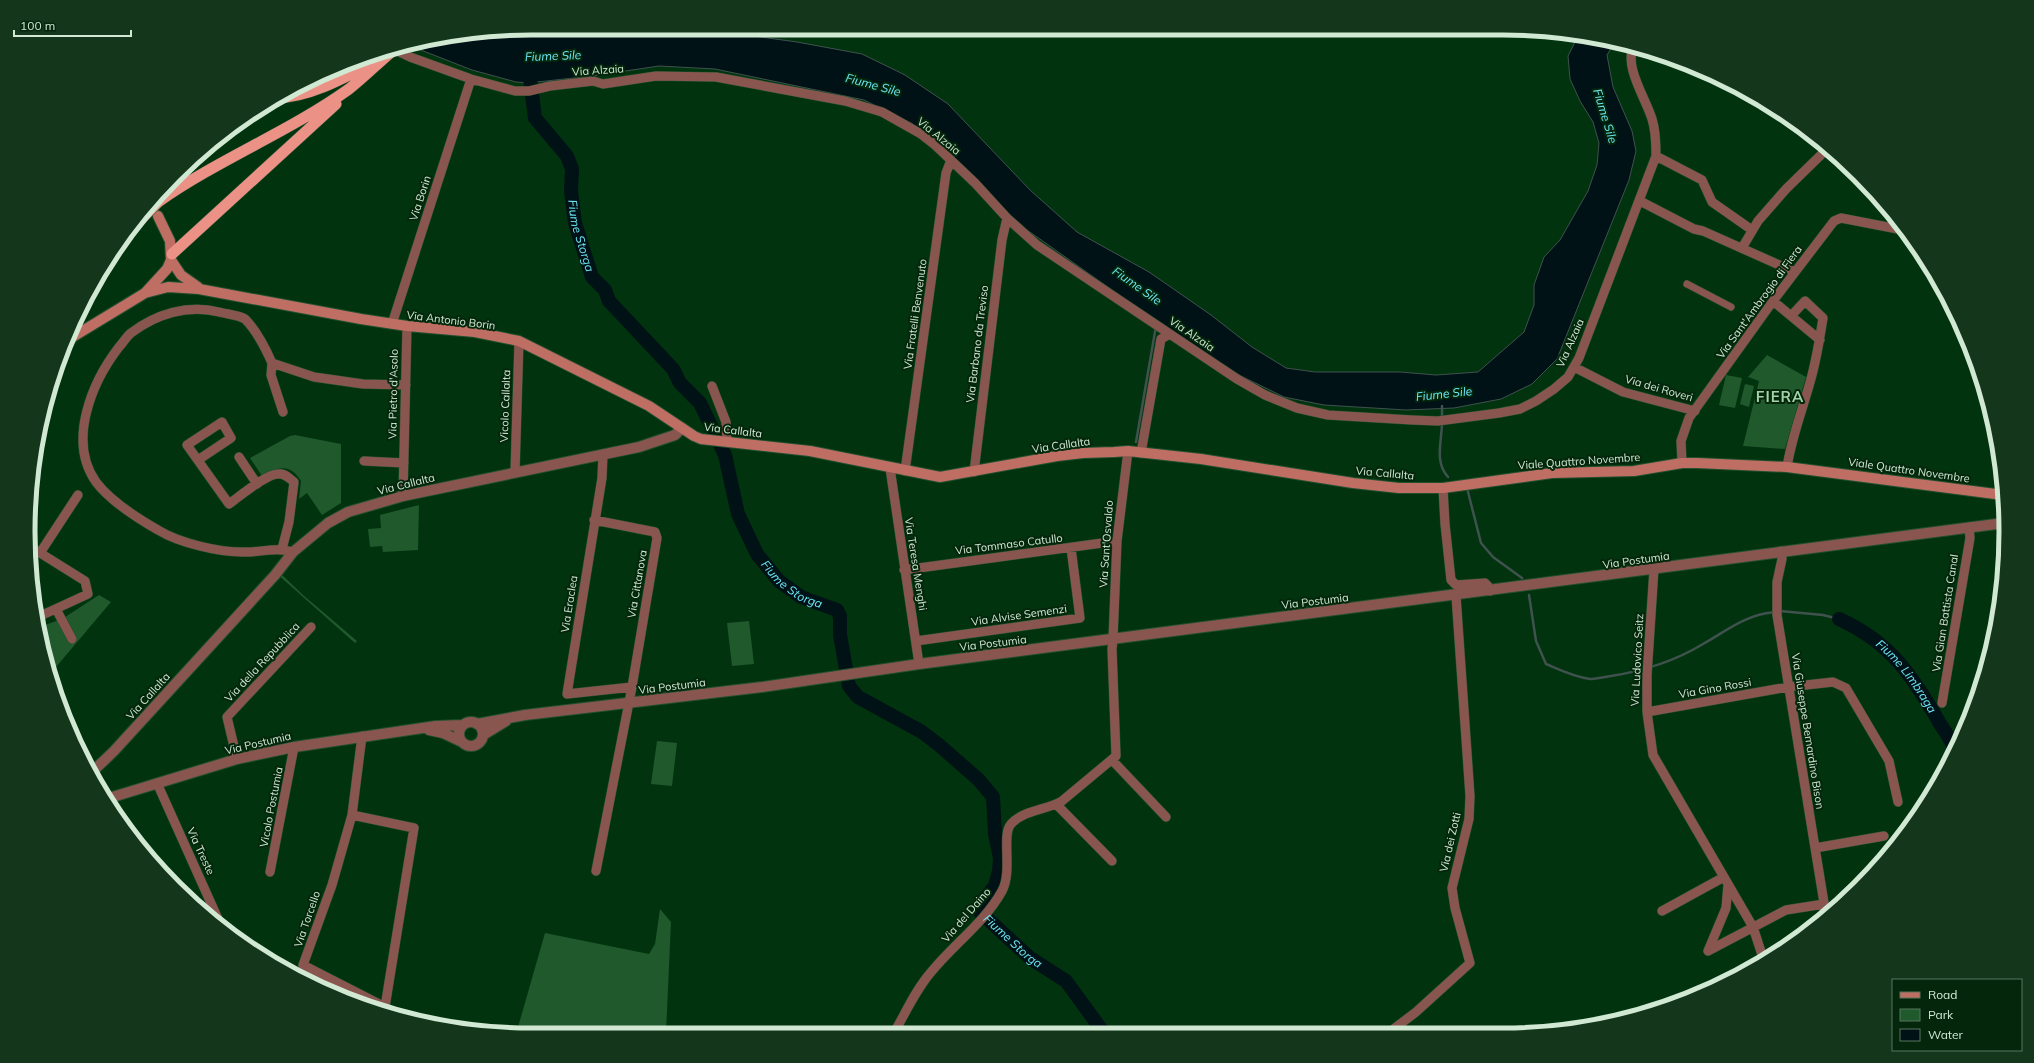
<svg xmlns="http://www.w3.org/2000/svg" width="2034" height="1063" font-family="Mulish,sans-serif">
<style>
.green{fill:#20592c}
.water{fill:#001215;stroke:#3f524e}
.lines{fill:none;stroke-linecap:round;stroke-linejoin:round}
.stream{stroke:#3f524e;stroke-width:2.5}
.river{stroke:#001215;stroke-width:14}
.pedestrian-casing{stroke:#22502e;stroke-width:8}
.minor-casing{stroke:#22502e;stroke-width:10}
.tertiary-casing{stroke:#22502e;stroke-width:12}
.secondary-casing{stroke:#22502e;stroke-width:12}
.trunk-casing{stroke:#22502e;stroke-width:12}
.pedestrian{stroke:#89564f;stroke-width:7}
.minor{stroke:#89564f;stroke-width:9}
.tertiary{stroke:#89564f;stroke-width:10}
.secondary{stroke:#bf6e64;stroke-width:10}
.trunk{stroke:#ec9186;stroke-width:11}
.trunk-bridge-casing{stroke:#22502e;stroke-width:12;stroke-linecap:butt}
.trunk-bridge{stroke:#ec9186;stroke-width:11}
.labels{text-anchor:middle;stroke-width:4;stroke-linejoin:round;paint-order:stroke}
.street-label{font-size:11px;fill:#d1e9d3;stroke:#04270c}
.water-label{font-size:12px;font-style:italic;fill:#6ce6f7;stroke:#04270c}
.district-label{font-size:15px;font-weight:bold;letter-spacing:1px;fill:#a3d4a8;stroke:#04270c}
.rim{fill:none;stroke:#d1e9d3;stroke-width:5}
</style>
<rect width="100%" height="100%" fill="#01330f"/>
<path class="green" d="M1767,355L1806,377L1785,449L1743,446L1759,381L1748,377Z
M1726,375L1742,378L1735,408L1719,405Z
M1745,384L1754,386L1749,407L1740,404Z
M295,435L341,444V503L322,515L307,493L299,499L301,481C289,463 279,467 262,476L250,458L290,436Z
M419,505L418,550L383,552L382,546L370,547L368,529L381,528L380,515Z
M278,571L303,595L357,641L355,643L276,573Z
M99,595L111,602L56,667L48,669L39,627L62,619Z
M749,621L754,664L732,666L727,623Z
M657,741L677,743L672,786L651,784Z
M660,909L671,922L666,1033L516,1034L545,933L649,954L655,944Z"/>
<path class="water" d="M601,28H696L797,42L862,54L905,75L948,104L1030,190L1077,232L1149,272L1211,315L1252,347L1286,368L1315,372H1400L1436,375L1478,372L1524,332L1534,305V285L1544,257L1560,240L1588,191L1597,165L1599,143L1593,122L1580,101L1570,79L1568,56L1578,36L1615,42L1607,55L1613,87L1632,131L1636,151L1629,180L1557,359L1532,384L1501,399L1454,408L1406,410L1324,405L1284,397L1241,376L1156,321L1020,225L913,124L864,100L715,69L659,66L592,76L528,83L516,82L472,70L408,45L433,38L484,33L504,36H534Z"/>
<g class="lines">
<path class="stream" d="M1442,406V417
M1442,422C1442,441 1434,462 1448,477
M1136,442L1156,326
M1467,488L1481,543L1493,557L1522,578
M1529,595L1536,641L1546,664C1560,670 1574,677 1590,679C1596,679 1604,677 1611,676C1643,671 1675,661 1703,644C1726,631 1747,614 1775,612
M1780,611L1823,615L1839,619"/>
<g class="river">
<path id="s1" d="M528,63L535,118L567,156L572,169L571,191L575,223L580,239L592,277L605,290L609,301L673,369L680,383L700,403L725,455L738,514L757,554L779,581L801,597L837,610L840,616V635L849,686L858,697L922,732L939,745L979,780L993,797L995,834L1000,858L999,871L995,886L982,902L979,911L1030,958L1066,981L1101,1029L1105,1032"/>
<path id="s2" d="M1839,619C1890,642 1912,675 1939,722C1944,731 1953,741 1955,752"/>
</g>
<g class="pedestrian-casing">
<path id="pedestrian" d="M1687,284L1731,307"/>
</g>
<g class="minor-casing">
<path id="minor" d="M393,49L410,57L471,79L515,91H529L550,86L593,81L603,84L656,76L716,77L845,101L882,112L921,134L935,145L975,183L1007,218L1037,245L1237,379L1265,395L1297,408L1328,415L1412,420L1438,421L1499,413L1520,409L1536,401L1554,389L1568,377L1579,358L1656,156C1656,144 1656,131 1652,119C1646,99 1623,65 1634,46
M1656,156L1702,180L1712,202L1752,230
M1640,201L1694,229L1703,231L1795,272
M1742,248L1758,221L1786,189L1827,149
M1773,301L1820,340
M392,324L471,79
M272,363L271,375L283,412
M1574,367L1623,392L1695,411
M712,386L726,422L727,442
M1141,453L1161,339L1168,335
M603,454L602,478L567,694L632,687
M239,457L257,484
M198,460L231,438L222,422L187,445L229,504C240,496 266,474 278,474C285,473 289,478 294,482L289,522L282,549
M364,461L404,463
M1682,463L1681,441L1689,418L1773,301L1834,221L1841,218L1903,230
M1787,467C1792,435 1804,406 1812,375C1817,356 1820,337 1823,318L1805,301L1791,316
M890,468L919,664
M905,471L946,173L951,160
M515,472L519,341
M974,472L1002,240L1007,218
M1443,488L1445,524L1451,580L1456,585L1485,583L1488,586L1490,591
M1999,494L2002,473
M403,496L407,326
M594,520L655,532L657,538L632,687L596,871
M29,546L85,581L88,594L38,617
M1781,551L1782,559L1777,582V615L1826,915
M293,552C277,547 262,552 246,552C221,553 179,543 158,530C137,518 111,502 96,482C67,441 92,382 119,347C123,343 126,337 131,333C156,314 188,304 219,312C226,314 239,315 245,319C257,331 265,347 272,363L314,377L363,384L406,385
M40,553L78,495
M1654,569L1647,675V712L1653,755L1753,927L1763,958
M904,570L1117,541
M56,609L72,639
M916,641L1080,618L1071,548
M1942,703L1970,538L1969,527
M1647,712L1788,687L1833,682L1846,688L1889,761L1898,802
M237,759L227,717L311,627
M1112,760L1166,817
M157,783L223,930
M1056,804L1112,861
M352,815L414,828L385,1007L303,965L332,885L352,815L362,736
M1815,848L1884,836
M270,872L294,747
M1662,911L1724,877
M1708,951L1786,910L1824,904
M1708,951L1726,908L1728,884
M385,1007L403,1018
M1391,1031L1416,1012L1470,963L1455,908L1452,888L1469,819L1470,796L1456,596
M894,1033C906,1012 916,989 932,971C954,944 985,922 1002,891C1013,871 1001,835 1011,824C1023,810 1047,810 1062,801L1116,756L1112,649L1113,639L1117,541L1128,451"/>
</g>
<g class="tertiary-casing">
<path id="tertiary" d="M459 734a12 12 0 1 1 24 0a12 12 0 1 1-24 0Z
M477,724L525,715L762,687L919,664L2004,523
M429,730L443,733L460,741
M483,735L506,721
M91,773L114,751L275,575L293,552L328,523L348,512L403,496L639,447L675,435L682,428
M106,799L237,759L294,747L436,726L462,725"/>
</g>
<g class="secondary-casing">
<path id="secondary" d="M171,260L181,275L198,287
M145,293L168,287L199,289L361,319L407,326L475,332L519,341L649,406L694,436L701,439L810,451L940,477L1057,456L1083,453L1114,452L1128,451L1201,459L1353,483L1399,488H1443L1552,473L1634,471L1682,463H1697L1787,467L2003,495
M66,341L145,293L167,269L171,260L170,241L158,216"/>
</g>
<g class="trunk-casing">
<path id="trunk" d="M275,98C309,97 342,79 370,64
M158,202C219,159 289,132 349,89C363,78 376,65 390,53
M172,254L336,104
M65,341H66"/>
</g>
<use href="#pedestrian" class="pedestrian"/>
<use href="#minor" class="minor"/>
<use href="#tertiary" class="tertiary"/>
<use href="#secondary" class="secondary"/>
<use href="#trunk" class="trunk"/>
<g class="trunk-bridge-casing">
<path id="trunk-bridge" d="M390,53L398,47
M129,231L158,202"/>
</g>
<use href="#trunk-bridge" class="trunk-bridge"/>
</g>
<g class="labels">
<g class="street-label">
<text transform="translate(598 70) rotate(-4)" y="4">Via Alzaia</text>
<text transform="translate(939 136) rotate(39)" y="4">Via Alzaia</text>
<text transform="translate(420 198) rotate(-72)" y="4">Via Borin</text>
<text transform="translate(1759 302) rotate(-54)" y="4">Via Sant'Ambrogio di Fiera</text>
<text transform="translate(915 314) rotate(-82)" y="4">Via Fratelli Benvenuto</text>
<text transform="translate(451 320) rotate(7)" y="4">Via Antonio Borin</text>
<text transform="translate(1192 334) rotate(34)" y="4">Via Alzaia</text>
<text transform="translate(1570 343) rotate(-66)" y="4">Via Alzaia</text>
<text transform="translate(977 344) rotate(-83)" y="4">Via Barbano da Treviso</text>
<text transform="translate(1659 388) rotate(16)" y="4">Via dei Roveri</text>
<text transform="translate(393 394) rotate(-89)" y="4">Via Pietro d'Asolo</text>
<text transform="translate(505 406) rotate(-88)" y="4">Vicolo Callalta</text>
<text transform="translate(733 430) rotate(7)" y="4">Via Callalta</text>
<text transform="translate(1061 445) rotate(-8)" y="4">Via Callalta</text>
<text transform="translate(1579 461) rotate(-4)" y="4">Viale Quattro Novembre</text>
<text transform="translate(1909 470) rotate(8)" y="4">Viale Quattro Novembre</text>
<text transform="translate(1385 473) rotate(5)" y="4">Via Callalta</text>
<text transform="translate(406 484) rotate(-14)" y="4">Via Callalta</text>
<text transform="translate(1009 544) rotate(-7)" y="4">Via Tommaso Catullo</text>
<text transform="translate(1106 544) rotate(-86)" y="4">Via Sant'Osvaldo</text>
<text transform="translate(1636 560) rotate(-8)" y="4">Via Postumia</text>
<text transform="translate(916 564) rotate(81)" y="4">Via Teresa Menghi</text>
<text transform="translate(637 584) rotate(-80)" y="4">Via Cittanova</text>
<text transform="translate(1315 601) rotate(-7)" y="4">Via Postumia</text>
<text transform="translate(569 604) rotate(-81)" y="4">Via Eraclea</text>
<text transform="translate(1945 613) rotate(-81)" y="4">Via Gian Battista Canal</text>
<text transform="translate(1019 615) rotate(-8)" y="4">Via Alvise Semenzi</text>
<text transform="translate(993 643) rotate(-7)" y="4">Via Postumia</text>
<text transform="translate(1637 660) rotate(-87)" y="4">Via Ludovico Seitz</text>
<text transform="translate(262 662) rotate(-47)" y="4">Via della Repubblica</text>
<text transform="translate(672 686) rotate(-7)" y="4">Via Postumia</text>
<text transform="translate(1715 688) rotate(-10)" y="4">Via Gino Rossi</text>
<text transform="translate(148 696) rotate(-48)" y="4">Via Callalta</text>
<text transform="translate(1808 731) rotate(81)" y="4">Via Giuseppe Bernardino Bison</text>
<text transform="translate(258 743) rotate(-13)" y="4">Via Postumia</text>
<text transform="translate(271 807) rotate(-79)" y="4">Vicolo Postumia</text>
<text transform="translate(1450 842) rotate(-77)" y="4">Via dei Zotti</text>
<text transform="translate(201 851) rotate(65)" y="4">Via Treste</text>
<text transform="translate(966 915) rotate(-49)" y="4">Via del Daino</text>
<text transform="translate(307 919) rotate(-71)" y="4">Via Torcello</text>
</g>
<g class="water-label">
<text transform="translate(553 56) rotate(-2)" y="4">Fiume Sile</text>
<text transform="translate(873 85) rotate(15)" y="4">Fiume Sile</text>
<text transform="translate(1605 116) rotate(73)" y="4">Fiume Sile</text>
<text dy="4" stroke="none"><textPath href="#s1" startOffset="187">Fiume Storga</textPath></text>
<text transform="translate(1137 286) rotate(35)" y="4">Fiume Sile</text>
<text transform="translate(1444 394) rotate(-6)" y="4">Fiume Sile</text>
<text dy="4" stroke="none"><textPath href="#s1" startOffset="607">Fiume Storga</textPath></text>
<text dy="4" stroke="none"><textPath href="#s2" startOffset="90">Fiume Limbraga</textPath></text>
<text dy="4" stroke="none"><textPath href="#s1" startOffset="1087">Fiume Storga</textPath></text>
</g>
<g class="district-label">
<text x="1780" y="402">FIERA</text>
</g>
</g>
<path d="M0 0H2034V1063H0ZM531 35H1503A496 496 0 0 1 1999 531V532A496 496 0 0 1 1503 1028H531A496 496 0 0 1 35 532V531A496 496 0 0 1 531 35Z" fill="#14371c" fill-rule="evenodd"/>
<path class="rim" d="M531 35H1503A496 496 0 0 1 1999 531V532A496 496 0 0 1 1503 1028H531A496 496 0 0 1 35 532V531A496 496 0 0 1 531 35Z"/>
<rect x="1892" y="979" width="130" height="72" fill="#04270c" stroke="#56755c"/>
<rect x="1900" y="992" width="20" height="6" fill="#bf6e64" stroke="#56755c"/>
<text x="1928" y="999" font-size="12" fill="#d1e9d3">Road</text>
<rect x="1900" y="1009" width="20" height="12" fill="#20592c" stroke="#56755c"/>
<text x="1928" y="1019" font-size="12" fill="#d1e9d3">Park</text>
<rect x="1900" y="1029" width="20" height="12" fill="#001215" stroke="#56755c"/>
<text x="1928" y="1039" font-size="12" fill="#d1e9d3">Water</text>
<path d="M14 30v6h117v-6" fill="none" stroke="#d1e9d3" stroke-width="2"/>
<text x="20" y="30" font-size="12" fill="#d1e9d3" stroke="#04270c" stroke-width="3" paint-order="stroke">100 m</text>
</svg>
